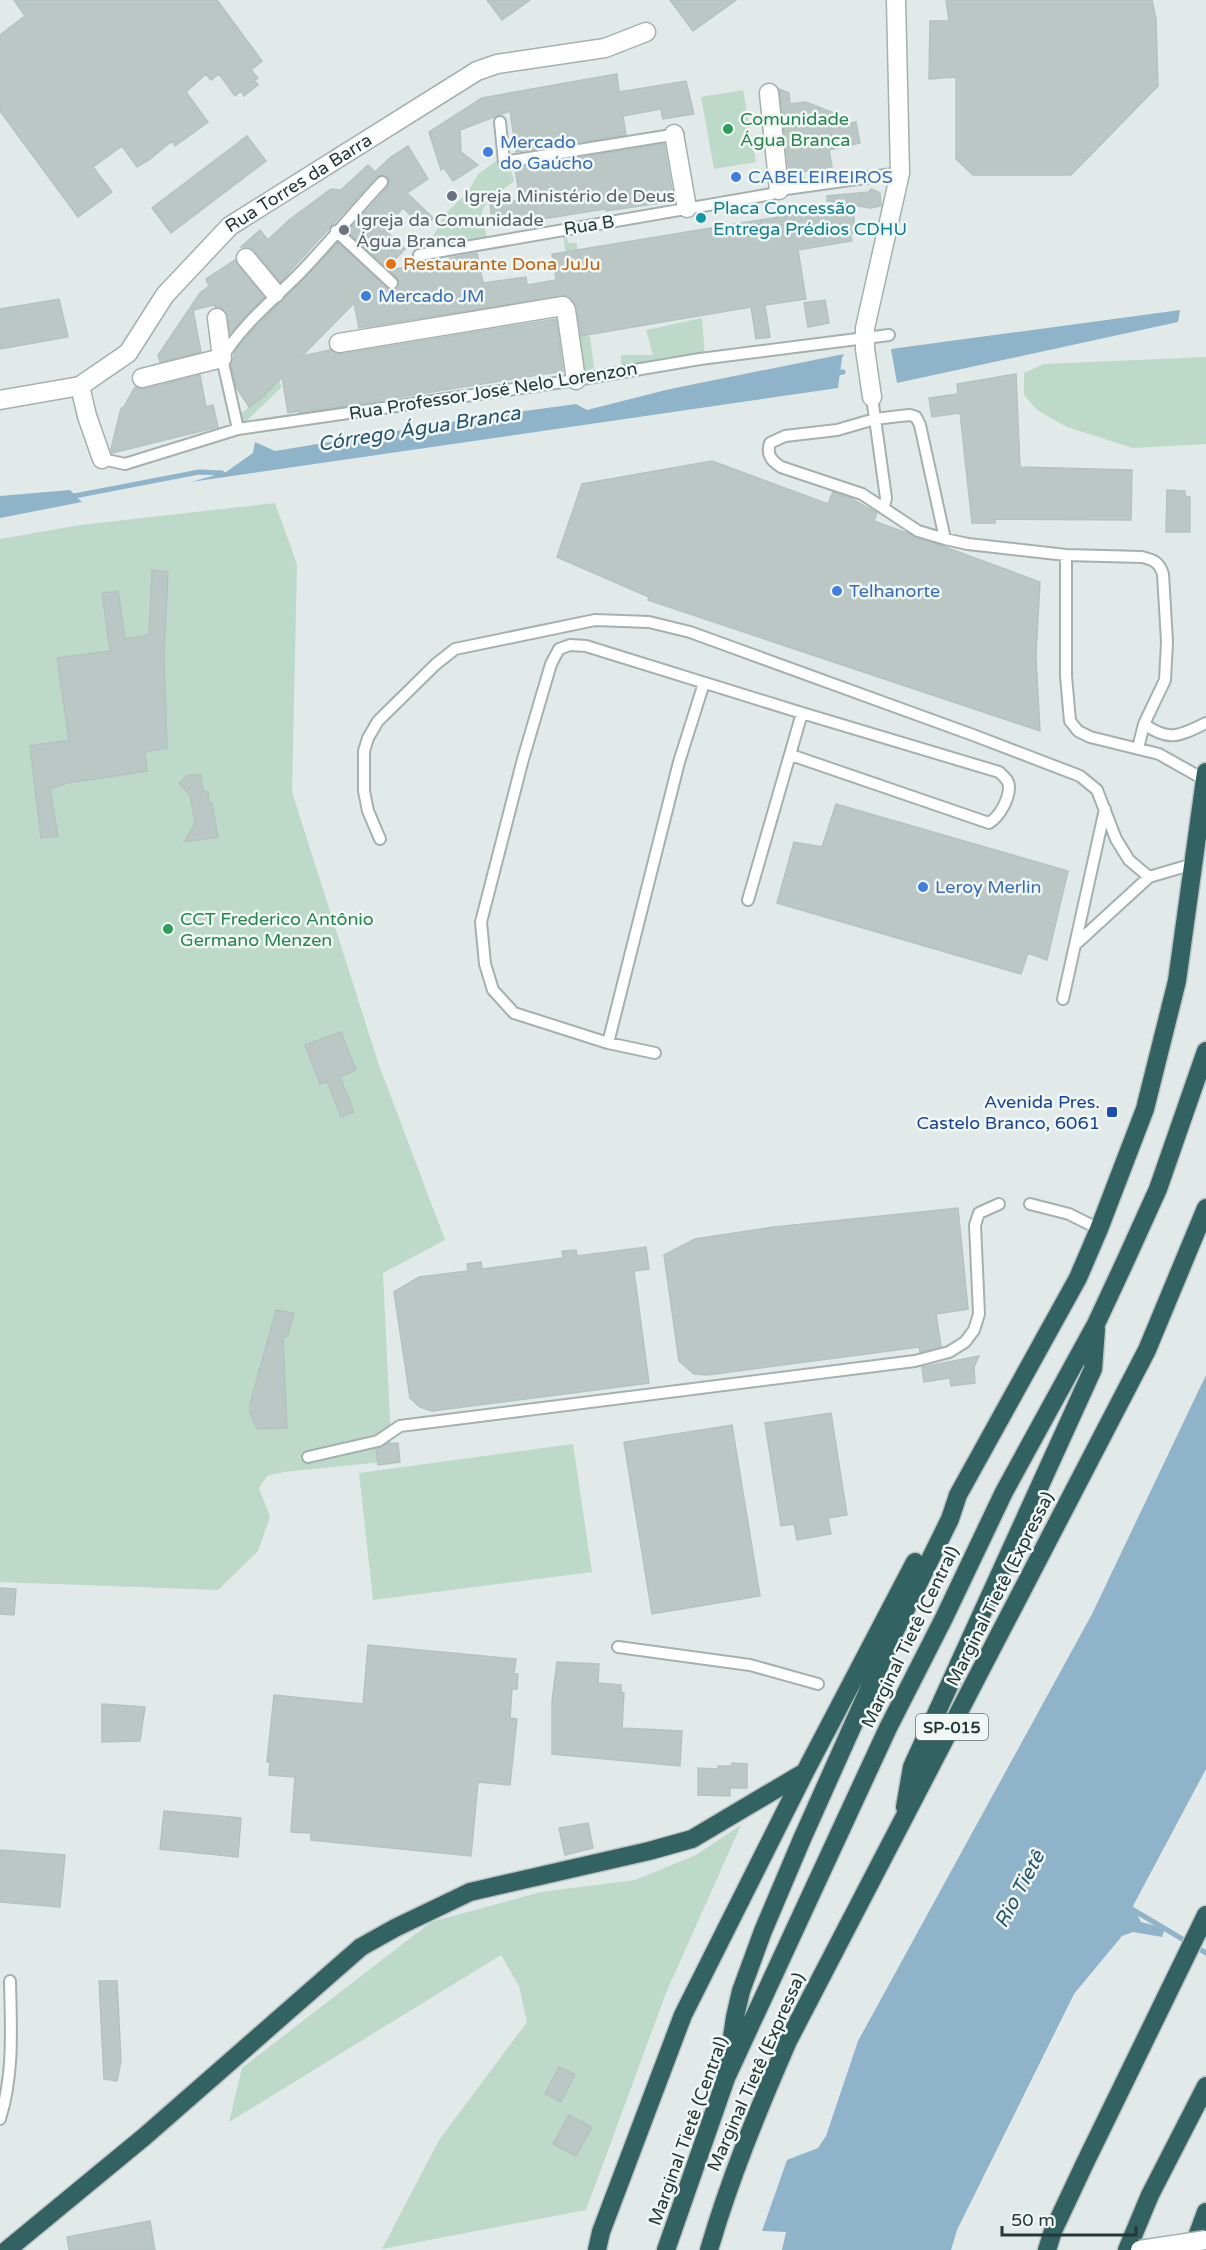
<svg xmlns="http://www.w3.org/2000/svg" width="1206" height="2250" font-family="'Varela Round',sans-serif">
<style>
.green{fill:#bcd9ca}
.water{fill:#8fb4c9}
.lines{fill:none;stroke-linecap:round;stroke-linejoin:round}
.stream{stroke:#8fb4c9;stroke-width:5}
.building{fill:#bac7c4;stroke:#b4c3c0;stroke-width:1.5}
.lane-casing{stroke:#a4b1af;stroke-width:14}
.street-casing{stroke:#a4b1af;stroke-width:21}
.highway-casing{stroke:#bdc4c3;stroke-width:21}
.lane{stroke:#fff;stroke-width:10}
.street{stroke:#fff;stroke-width:18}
.highway{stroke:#326262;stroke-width:18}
.secondary-bridge-casing{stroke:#a1b4b1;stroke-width:21;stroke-linecap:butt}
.secondary-bridge{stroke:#fff;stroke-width:18}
.leisure-dot{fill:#2e9e5b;stroke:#f1f7f5;stroke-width:2}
.shop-dot{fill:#3f7fe0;stroke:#f1f7f5;stroke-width:2}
.worship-dot{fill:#6b7280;stroke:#f1f7f5;stroke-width:2}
.culture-dot{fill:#0f9aa8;stroke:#f1f7f5;stroke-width:2}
.food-dot{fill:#e8710a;stroke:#f1f7f5;stroke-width:2}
.transit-dot{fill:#1a4fb4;stroke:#f1f7f5;stroke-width:2}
.labels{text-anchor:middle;stroke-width:5;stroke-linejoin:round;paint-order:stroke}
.shield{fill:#f1f7f5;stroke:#617270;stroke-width:1.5}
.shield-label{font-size:16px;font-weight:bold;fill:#233937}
.leisure-label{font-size:18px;fill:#27864d;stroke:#f1f7f5;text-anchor:start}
.shop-label{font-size:18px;fill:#366cbe;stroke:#f1f7f5;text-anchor:start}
.street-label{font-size:18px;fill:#233937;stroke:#f1f7f5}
.worship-label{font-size:18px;fill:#5b616d;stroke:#f1f7f5;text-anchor:start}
.culture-label{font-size:18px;fill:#0d838f;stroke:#f1f7f5;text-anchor:start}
.food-label{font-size:18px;fill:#c56008;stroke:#f1f7f5;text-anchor:start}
.transit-label{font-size:18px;fill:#164399;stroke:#f1f7f5;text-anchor:end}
.water-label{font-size:20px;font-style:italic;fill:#24536e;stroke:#f1f7f5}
</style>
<rect width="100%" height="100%" fill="#e1eae8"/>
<path class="green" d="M743,90L756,162L714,169L701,97Z
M499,159H508L514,181C502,192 486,197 482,213L489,249L451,255L422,256L446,213L468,192L478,174Z
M562,230H566L568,243H577V257L583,289L574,309L577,329L590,337L594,368L583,372L565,305L572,290Z
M702,318L705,357L621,369V355H653L646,330Z
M1206,357V444L1133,448L1067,427L1037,410L1024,395V373L1044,364Z
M279,381L282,387L242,425L237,417Z
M275,503L297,564L292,792L379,1065L445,1240L383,1273L392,1461L284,1472L267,1476L259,1488L270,1517L258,1551L218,1590L0,1582V539L80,525Z
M573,1444L592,1572L373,1600L359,1473Z
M741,1825L666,1993L586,2210L382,2249L439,2140L527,2022L519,1986L501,1955L229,2122L242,2068L431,1922L541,1892L635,1880L696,1855Z"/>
<path class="water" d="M1180,310L1178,322L897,383L891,349Z
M844,354L842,358L838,388L191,482L226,472L253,453L255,442L275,451L488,416L576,404L587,410L670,389Z
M70,490L82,502L0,518V496Z
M1206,1375V1769L1133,1906L1141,1922L1165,1928L1162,1937L1133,1932L1122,1936L1074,1994L957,2230L951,2250H782L786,2232L762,2231L787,2160L818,2148L826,2136L858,2041L1092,1614Z"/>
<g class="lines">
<path class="stream" d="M833,374L843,372
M69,497L199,472L222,473
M1130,1908L1206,1953"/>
</g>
<path class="building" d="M14,0H217L262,61L251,70L258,78L254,80L258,85L244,96L241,91L235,96L219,74L211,80L206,74L186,92L208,122L175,146L172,141L149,160L137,167L122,146L93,167L112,192L78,217L0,111V35L25,16Z
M487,0H530L502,20Z
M670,0H736L693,31Z
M946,0H1152L1156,19L1158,86L1071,175H973L956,159V77L929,79L930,21H949Z
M617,74L619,92L686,81L694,114L663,119L661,109L623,116L626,135L516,152L510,111L460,130L461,152L478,165L453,181L444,168L441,170L429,132L482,98Z
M779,89L789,93L790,104L806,102L839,115L841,125L856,122L860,143L829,150L832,167L802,172L804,179L790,181Z
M247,136L266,161L171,233L152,208Z
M664,144L674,201L606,211L605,209L492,227L490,204L520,200L515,168Z
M408,146L428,179L407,193L433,218L424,228L403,208L384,229L405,249L387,268L348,232L388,187L389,179L383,175L376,177L280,282L254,250L249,247H241L260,230L267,239H269L289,220L331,189L341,190L368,165L375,172L391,157Z
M871,189L880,193L881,206L870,208L853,205L855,233H850L852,241L798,250L806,299L765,305L770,337L756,339L751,307L581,336L577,308L572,299L567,295L359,328L354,303L302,356L330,350L341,354L556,319L563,371L299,413V411L288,413L282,377L263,397L249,407L236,387L231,364L236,350L254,329L338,243L391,290L397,288L399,281L389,270L408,267V271L436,265V262L450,259V258L477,253L483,283L526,277L527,285L556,280L552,254L852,205L827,201V196L869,192Z
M235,260L264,297L230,333L228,316L222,308L215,307L214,305L193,310L201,352L160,362L158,355L161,351L200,293L209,286L206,279Z
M59,299L68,337L0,349V309Z
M825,300L829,323L808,327L804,303Z
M1016,374L1020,467L1132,470L1131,520L995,519V523H972L960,413L932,417L929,398L958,394L957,384Z
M200,375L206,407L213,405L218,427L112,453L111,449L121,408H123L135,387L145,389Z
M712,461L828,504L833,492L850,498L877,513L874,521L1040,582L1036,656L1040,731L648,600L649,597L557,557L582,484Z
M1167,490L1185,491V496L1190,497V532H1166Z
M152,570L168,572L164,654L167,748L145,752L147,771L68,783L50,789L58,836L41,838L30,746L69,740L57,658L110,651L102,593L118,591L125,639L149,635Z
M201,774L203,791H208L209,804L212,803L218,837L184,842L195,823L190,795L179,783L187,776Z
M836,804L1068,871L1047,960L1028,953L1021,974L777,903L794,842L822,847Z
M341,1032L356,1070L340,1077L354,1112L341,1117L327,1081L320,1084L305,1045Z
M958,1208L968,1309L936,1314L941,1346L920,1352L919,1347L707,1375L694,1374L679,1361L664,1255L695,1239L774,1227Z
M646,1247L649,1269L634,1271L649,1383L432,1411L420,1407L410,1398L394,1292L419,1277L468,1271L467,1264L481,1262L482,1269L563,1258L562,1251L576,1250L577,1256Z
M276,1310L294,1313L288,1335L283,1339L287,1428L257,1429L250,1412V1404Z
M979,1356L974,1367L975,1383L951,1386L950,1378L924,1382L922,1367Z
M831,1413L847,1515L828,1518L831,1534L797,1540L794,1524L781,1526L765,1423Z
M732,1425L760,1596L652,1614L624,1442Z
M398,1443L400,1462L378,1465L376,1449L387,1444Z
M0,1588L16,1589L14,1615L0,1614Z
M368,1645L516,1659L514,1674H518L517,1689H512L510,1718L517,1719L510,1785L478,1782L471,1856L311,1840V1833L291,1832L295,1777L269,1775L270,1762H267L274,1695L363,1704Z
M557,1662L599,1664L598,1683L621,1685V1692L624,1693L622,1728L682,1731L680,1766L552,1754V1701Z
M102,1704L145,1707L140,1741L102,1742Z
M732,1763L747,1764V1788H730V1796L698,1795V1768L718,1769V1766H732Z
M164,1811L241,1818L238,1857L160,1849Z
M588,1823L593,1848L565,1855L559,1828Z
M0,1850L65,1855L60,1907L0,1902Z
M99,1981H117L121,2061L117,2081L104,2079Z
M559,2067L575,2074L561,2102L545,2094Z
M569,2115L592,2127L576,2156L553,2144Z
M150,2221L155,2250H69L67,2237Z"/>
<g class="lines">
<g class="lane-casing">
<path id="lane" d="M500,122L504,162L678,134
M336,231L392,283
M419,255L772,194L779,190L900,173
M872,397L886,498L884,507
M238,429L222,358C242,325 272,301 299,274C328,244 354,212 382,182
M102,459L125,464L238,429L576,380L700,359L889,335
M945,539L920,425L916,417L910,415L900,416L875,419L837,430L785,436L770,443C766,455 772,461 781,467L862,494L918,531L945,539L968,544L1066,555L1142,557C1154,560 1159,562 1163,574L1167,642L1165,680L1144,724L1138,748
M1066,555V676L1070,721L1078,731L1090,737L1159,754L1205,780
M1144,724C1169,742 1179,736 1206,723
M380,839L368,811L364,791V751L368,738L378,721L436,664L455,649L595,620L649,622L690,632L973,735L1080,776L1097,790L1116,839L1129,860L1149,877
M748,900L802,713
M1077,943L1149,877L1193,864
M1063,999L1105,809
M608,1043L679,762L704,683
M655,1053L608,1043L514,1013L493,990L485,964L481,922L523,759L551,664L559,649L570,645L586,646L802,713L999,772C1003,776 1009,780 1009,787C1009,800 999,817 989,823L791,755
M1030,1204L1069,1214L1099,1229
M308,1457L378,1441L400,1426L915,1361L949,1352L965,1342L974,1330L979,1314L975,1225L979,1213L999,1204
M618,1647L750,1665L818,1684
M0,2119C14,2074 11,2028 10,1981"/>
</g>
<g class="street-casing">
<g id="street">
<path d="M769,93L779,190"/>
<path d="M674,134L687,208"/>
<path d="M246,258L275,293"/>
<path d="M339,343L563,306L566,310L576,380"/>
<path d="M142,378L222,358L217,318"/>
<path d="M80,386L87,416L102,459"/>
<path d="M872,397L865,349V328L900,173L896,0"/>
<path id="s1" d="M0,400L80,386L128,353L165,295L230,226L477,71L497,64L605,48L646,32"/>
</g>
</g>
<g class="highway-casing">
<path id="highway" d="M905,1807L912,1767L1093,1369L1096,1329
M726,2078L735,2017L741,1991L763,1931L802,1839L895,1631L950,1519L958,1495L1078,1278L1099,1229L1145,1109L1177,981L1206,772
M7,2250L144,2137L361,1947L395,1928L470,1892L649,1851L692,1839L805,1772
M597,2250L601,2232L683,2015L805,1772L915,1562
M666,2250L726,2078L888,1728L944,1618L1004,1492L1096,1324L1124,1264L1158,1189L1206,1051
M709,2250C730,2178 758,2110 788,2041L1147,1350L1206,1208
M1047,2250L1053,2231L1085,2163L1206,1915
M1127,2250L1150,2195L1206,2086
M1192,2250L1206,2212"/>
</g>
<use href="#lane" class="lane"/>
<use href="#street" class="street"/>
<use href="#highway" class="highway"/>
<g class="secondary-bridge-casing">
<path id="secondary-bridge" d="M1140,2250L1206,2240"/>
</g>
<use href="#secondary-bridge" class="secondary-bridge"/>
</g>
<g class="leisure-dot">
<circle cx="728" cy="129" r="6"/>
<circle cx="168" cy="929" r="6"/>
</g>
<g class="shop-dot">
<circle cx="488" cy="152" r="6"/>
<circle cx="736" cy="177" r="6"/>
<circle cx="366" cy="296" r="6"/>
<circle cx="837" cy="591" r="6"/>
<circle cx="923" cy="887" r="6"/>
</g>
<g class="worship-dot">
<circle cx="452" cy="196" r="6"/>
<circle cx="344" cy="230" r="6"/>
</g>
<circle class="culture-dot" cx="701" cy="218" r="6"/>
<circle class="food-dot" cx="391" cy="264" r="6"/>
<rect class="transit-dot" x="1106" y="1106" width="12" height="12" rx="3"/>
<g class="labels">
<rect class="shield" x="916" y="1714" width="72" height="26" rx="4.5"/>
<g class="shield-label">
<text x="952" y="1733">SP-015</text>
</g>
<g class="leisure-label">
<text x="740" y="125">Comunidade<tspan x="740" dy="21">Água Branca</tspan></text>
<text x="180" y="925">CCT Frederico Antônio<tspan x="180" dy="21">Germano Menzen</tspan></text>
</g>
<g class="shop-label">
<text x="500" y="148">Mercado<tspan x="500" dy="21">do Gaúcho</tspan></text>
<text x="748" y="183">CABELEIREIROS</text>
<text x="378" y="302">Mercado JM</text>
<text x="849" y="597">Telhanorte</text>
<text x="935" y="893">Leroy Merlin</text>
</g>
<g class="street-label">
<text dy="6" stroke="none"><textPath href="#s1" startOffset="384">Rua Torres da Barra</textPath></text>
<text transform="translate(589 225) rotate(-9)" y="6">Rua B</text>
<text transform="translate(493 391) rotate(-9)" y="6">Rua Professor José Nelo Lorenzon</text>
<text transform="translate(1000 1589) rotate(-63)" y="6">Marginal Tietê (Expressa)</text>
<text transform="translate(910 1637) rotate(-64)" y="6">Marginal Tietê (Central)</text>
<text transform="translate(756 2072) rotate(-66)" y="6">Marginal Tietê (Expressa)</text>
<text transform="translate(688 2131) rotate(-70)" y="6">Marginal Tietê (Central)</text>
</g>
<g class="worship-label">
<text x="464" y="202">Igreja Ministério de Deus</text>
<text x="356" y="226">Igreja da Comunidade<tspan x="356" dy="21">Água Branca</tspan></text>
</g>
<g class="culture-label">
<text x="713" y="214">Placa Concessão<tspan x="713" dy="21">Entrega Prédios CDHU</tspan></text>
</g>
<g class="food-label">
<text x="403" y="270">Restaurante Dona JuJu</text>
</g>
<g class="transit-label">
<text x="1100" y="1108">Avenida Pres.<tspan x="1100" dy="21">Castelo Branco, 6061</tspan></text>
</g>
<g class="water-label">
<text transform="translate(419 428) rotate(-9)" y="7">Córrego Água Branca</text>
<text transform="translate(1019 1889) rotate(-62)" y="7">Rio Tietê</text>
</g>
</g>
<path d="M1002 2226v9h134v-9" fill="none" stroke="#233937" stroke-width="3"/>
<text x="1011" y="2226" font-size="18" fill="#233937" stroke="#f1f7f5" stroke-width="4.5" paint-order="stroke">50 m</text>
</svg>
